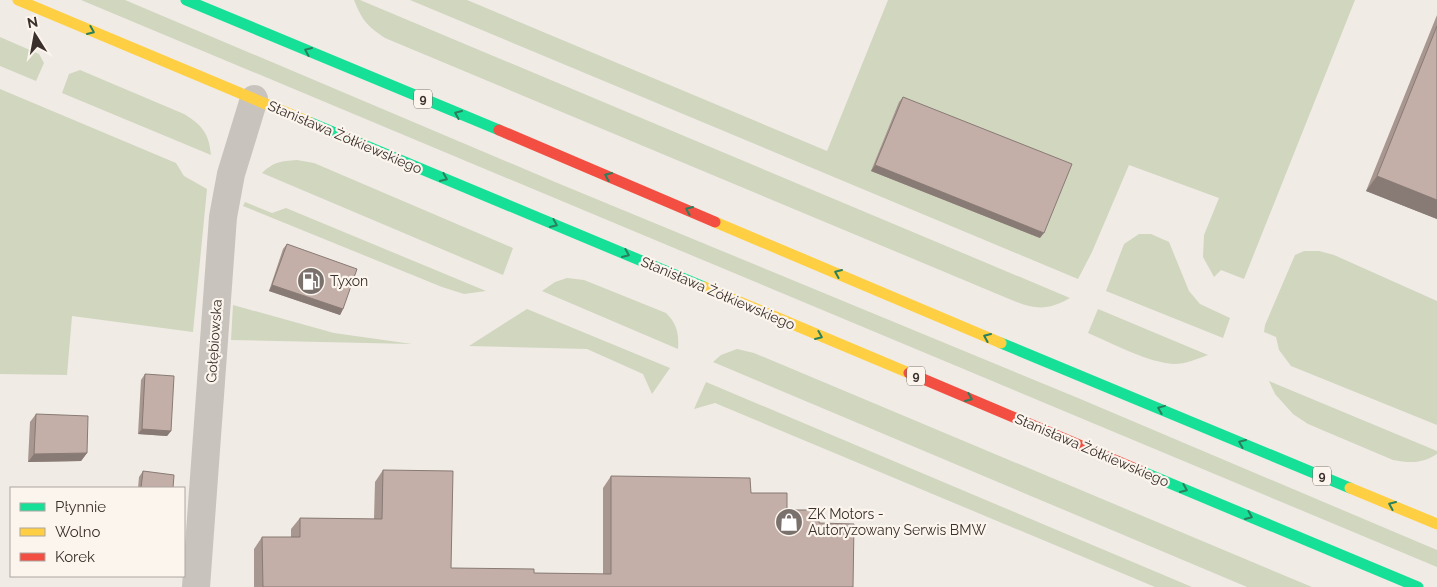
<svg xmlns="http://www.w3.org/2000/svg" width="1437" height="587" font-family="Raleway,sans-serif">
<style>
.green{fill:#d1d6bf}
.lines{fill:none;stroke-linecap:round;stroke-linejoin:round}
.street{stroke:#c9c3be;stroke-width:28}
.fast{stroke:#16e098;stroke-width:11}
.slow{stroke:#ffcf43;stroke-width:11}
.jam{stroke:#f24e42;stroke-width:11}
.wall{fill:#a89690}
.shaded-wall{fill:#887a75}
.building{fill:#c3afa7;stroke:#887a75}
.oneway{stroke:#2a7f5c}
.labels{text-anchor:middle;stroke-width:4.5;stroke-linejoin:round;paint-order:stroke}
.shield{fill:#fbf5ee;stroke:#756b66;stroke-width:1}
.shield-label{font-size:12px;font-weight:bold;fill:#3b302b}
.street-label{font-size:14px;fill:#3b302b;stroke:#fbf5ee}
.poi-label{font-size:14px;fill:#3b302b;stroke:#fbf5ee;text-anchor:start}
</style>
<rect width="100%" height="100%" fill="#f0ebe5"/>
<path class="green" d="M81,0H125L555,182L1078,398L1437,550V567Z
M354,0H360L1070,298C1049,310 1036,310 1014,301L385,38C367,26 362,20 354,0Z
M410,0H467L827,151L888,0H1355L1244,279L1221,270L1214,277L1203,257L1204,235L1219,198L1129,165L1092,252L1078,279Z
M0,37L39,54L44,63L36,81L0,66Z
M80,70L184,114C202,125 209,133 211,155L62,93L69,74Z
M0,89L176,163L184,176L207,189L193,332L72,316L67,375L0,374Z
M297,160L314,163L513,248L503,275L262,173C274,162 280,161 297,160Z
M245,202L272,213L286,208L486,291L464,294L442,287L243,206Z
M1139,234H1151L1169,242L1189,291L1200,304L1230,318L1223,338L1106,291L1124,244Z
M1304,251H1319L1334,255L1437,301V425L1291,366L1279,350L1276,337L1264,332L1265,325L1295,255Z
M567,278L584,280L666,313C677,324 679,333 678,349L542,291L555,282Z
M233,305L334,333L412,344L231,340Z
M527,309L670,368L652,394L643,374L587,349L469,346Z
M1098,309L1208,355C1197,359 1186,364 1174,364C1149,363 1112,343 1088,333Z
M737,349L754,353L1312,587H1247L713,362L721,355Z
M1269,381L1437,451V454C1422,464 1409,463 1393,460L1308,424L1293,414L1275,394Z
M706,382L1192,587H1155L715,403L694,409Z"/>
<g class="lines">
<path class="street" d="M196,587L223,217L231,174L254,99"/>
<path class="fast" d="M186,0L499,130
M309,122L704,287
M1001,343L1350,488
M1143,472L1418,587"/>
<path class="slow" d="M18,0L309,122
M715,222L1001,343
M704,287L909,373
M1350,488L1437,524"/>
<path class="jam" d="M499,130L715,222
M909,373L1143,472"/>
</g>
<path class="wall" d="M1437,15V219L1366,191Z
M903,97L1040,238L871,171L899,102Z
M287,244L343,309L340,315L269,291L283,249Z
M145,374L171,431L167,436L138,434L141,380Z
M36,414L87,453L81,461L28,462L30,422Z
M383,470L451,568L534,573L603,574V488L611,476L751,493L819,523L853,587H254V549L262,537H291V529L300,518L374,519L375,482Z
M143,471L173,488H138L139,477Z"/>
<path class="shaded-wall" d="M875,165L1044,233L1040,238L871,171Z
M1377,176L1437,200V219L1366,191Z
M272,285L343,309L340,315L269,291Z
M142,429L171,431L167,436L138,434Z
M87,453L81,461L28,462L34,454Z"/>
<path class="building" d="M1437,26V200L1377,176Z
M903,97L1072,164L1044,233L875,165Z
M287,244L357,269L343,309L272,285Z
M145,374L174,376L171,431L142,429Z
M36,414L88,416L87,453L34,454Z
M383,470L453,471L451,568L534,569V573L611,574V476L750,478L751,493H787V510H819V523L854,524L853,587H263L262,537H300V518L382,519Z
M143,471L174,475L173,488H141Z"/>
<defs><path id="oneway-chevron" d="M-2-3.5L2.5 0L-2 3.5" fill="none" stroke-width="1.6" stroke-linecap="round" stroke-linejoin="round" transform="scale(1.25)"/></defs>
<g class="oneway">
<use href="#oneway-chevron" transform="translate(91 31) rotate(23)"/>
<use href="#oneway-chevron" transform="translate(308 51) rotate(-157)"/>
<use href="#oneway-chevron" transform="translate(458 114) rotate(-157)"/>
<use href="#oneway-chevron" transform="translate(608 176) rotate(-157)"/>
<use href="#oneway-chevron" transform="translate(444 178) rotate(23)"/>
<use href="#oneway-chevron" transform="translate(689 210) rotate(-157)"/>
<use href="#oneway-chevron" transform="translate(554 224) rotate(23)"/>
<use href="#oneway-chevron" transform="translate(626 254) rotate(23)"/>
<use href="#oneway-chevron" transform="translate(838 273) rotate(-157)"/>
<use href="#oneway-chevron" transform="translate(819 336) rotate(23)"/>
<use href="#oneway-chevron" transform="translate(987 337) rotate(-157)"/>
<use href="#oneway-chevron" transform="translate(969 398) rotate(23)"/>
<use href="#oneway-chevron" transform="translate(1161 409) rotate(-158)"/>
<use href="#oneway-chevron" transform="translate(1242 443) rotate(-157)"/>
<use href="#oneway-chevron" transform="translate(1184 489) rotate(23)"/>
<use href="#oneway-chevron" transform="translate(1392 505) rotate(-157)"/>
<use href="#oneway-chevron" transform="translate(1249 516) rotate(23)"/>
</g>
<defs>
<g id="fuel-disc" transform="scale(1.4375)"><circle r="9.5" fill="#7a716c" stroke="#fbf5ee"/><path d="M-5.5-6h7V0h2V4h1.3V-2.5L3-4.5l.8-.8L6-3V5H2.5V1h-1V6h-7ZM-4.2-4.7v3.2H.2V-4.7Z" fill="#fff"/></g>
<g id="shop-disc" transform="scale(1.4375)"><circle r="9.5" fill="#7a716c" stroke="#fbf5ee"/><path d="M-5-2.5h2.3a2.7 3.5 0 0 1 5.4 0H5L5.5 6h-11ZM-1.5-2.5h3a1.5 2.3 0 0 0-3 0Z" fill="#fff"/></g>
</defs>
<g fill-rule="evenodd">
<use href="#fuel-disc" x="311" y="281"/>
<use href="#shop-disc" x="789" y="522"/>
</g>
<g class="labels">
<g class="shield">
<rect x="414" y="89.5" width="18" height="19" rx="4"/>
<rect x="907" y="366.5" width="18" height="19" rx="4"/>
<rect x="1313" y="466.5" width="18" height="19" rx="4"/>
</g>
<g class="shield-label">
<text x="423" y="103">9</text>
<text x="916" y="380">9</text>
<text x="1322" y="480">9</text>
</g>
<g class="street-label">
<text transform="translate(345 137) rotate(23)" y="5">Stanisława Żółkiewskiego</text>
<text transform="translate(718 293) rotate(23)" y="5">Stanisława Żółkiewskiego</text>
<text transform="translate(214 341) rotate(-86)" y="5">Gołębiowska</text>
<text transform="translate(1092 450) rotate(23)" y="5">Stanisława Żółkiewskiego</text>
</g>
<g class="poi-label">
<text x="330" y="286">Tyxon</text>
<text x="808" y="519">ZK Motors -<tspan x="808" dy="16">Autoryzowany Serwis BMW</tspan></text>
</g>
</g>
<rect x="10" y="487" width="175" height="90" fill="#fbf5ee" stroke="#aea6a0"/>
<rect x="20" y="503" width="25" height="8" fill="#16e098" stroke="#aea6a0"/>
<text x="55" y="512" font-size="15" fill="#3b302b">Płynnie</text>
<rect x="20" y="528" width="25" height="8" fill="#ffcf43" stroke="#aea6a0"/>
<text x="55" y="537" font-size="15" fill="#3b302b">Wolno</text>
<rect x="20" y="553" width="25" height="8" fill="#f24e42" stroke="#aea6a0"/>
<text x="55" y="562" font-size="15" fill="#3b302b">Korek</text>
<g transform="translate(35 35) rotate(349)" stroke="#fbf5ee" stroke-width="4" paint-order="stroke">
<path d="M0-4L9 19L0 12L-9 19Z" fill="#3b302b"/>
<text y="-8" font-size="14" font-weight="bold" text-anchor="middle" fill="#3b302b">N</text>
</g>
</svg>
